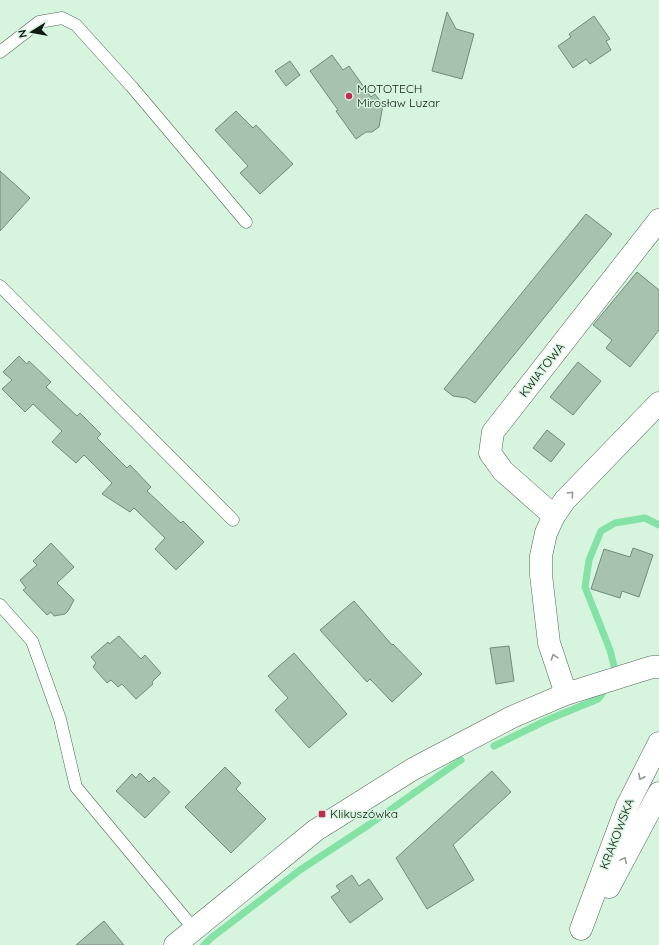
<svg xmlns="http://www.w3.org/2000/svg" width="659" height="945" font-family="Quicksand,sans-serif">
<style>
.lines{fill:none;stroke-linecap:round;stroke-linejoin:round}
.stream{stroke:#84e2a4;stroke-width:7}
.building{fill:#a7c3af;stroke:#718c79}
.service-casing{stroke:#506957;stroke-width:13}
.minor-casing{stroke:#506957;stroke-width:23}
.secondary-casing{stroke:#506957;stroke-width:23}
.service{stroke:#fff;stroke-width:12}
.minor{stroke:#fff;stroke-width:22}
.secondary{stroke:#fff;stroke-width:22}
.oneway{stroke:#939895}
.poi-dot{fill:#be2e53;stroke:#d7f4df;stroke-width:1.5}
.labels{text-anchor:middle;stroke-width:3;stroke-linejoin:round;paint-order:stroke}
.poi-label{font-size:12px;fill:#101a13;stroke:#d7f4df;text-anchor:start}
.street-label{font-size:12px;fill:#101a13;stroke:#d7f4df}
</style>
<rect width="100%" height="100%" fill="#d7f4df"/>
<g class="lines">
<path class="stream" d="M614,666L610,650L585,587L589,560L601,531L615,523L645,518L659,525
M494,746L547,720L598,699L602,694
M204,945L211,938L300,870L370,824L461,760"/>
</g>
<path class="building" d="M447,12L456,29L474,34L462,79L432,71Z
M594,16L610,39L606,41L611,50L590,64L586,59L573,68L558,46L571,37L569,34Z
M332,55L343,70L349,66L371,97L375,94L383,105L379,127L372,132H366L356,139L336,111L338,110L310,71Z
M290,61L300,75L286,86L275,71Z
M236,111L253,128L256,125L293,164L260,194L240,173L248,166L215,130Z
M0,171L30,198L0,231Z
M586,214L612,234L475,403L467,398L453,396L444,389Z
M637,272L659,290V330L630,367L606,348L612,340L593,325Z
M19,356L27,364L29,361L51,382L46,387L77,416L80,413L101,434L97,438L127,468L130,465L151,487L147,491L181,523L183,521L204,542L176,570L155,549L165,538L134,508L130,512L102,494L112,483L84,455L76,463L52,442L62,431L33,404L25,412L2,389L12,380L3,372Z
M578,362L601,381L573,415L550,397Z
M547,430L565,444L551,462L533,448Z
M51,543L74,567L57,583L74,600L68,611L65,614L54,616L51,612L47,615L23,590L26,588L20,580L37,565L33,561Z
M633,548L653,555L639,597L622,591L620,598L591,589L604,549L630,557Z
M354,601L392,645L393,644L422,674L392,702L370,679L367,682L320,630Z
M119,636L141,659L145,655L161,673L152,682L153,684L136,699L122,684L118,687L111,680L107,683L93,667L96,663L91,657L108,642L109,644Z
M509,646L514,681L496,684L490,648Z
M294,653L347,714L309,748L275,710L288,698L268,676Z
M225,767L241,783L236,789L266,819L231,853L185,807Z
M492,771L511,792L453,845L474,880L427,909L396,858Z
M140,773L149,782L154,777L170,792L145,818L116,791L132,774L136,778Z
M352,875L359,886L369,879L383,899L350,923L331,897L340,891L336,886Z
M104,921L124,945H76Z"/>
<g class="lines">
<g class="service-casing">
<path id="service" d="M0,52L39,22L62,18L76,25L132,87L246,222
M0,286L233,520
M0,605L32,641L60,719L76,787L194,929"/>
</g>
<g class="minor-casing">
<path id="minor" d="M554,516L503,471L490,453L493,432L659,220
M566,694L549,643L541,575V556L546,533L554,516L565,500L659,403
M175,945L316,830L413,769L512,717L566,694L652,667H659"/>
</g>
<g class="secondary-casing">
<path id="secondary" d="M609,887L659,793
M581,929L627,806L659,743"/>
</g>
<use href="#service" class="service"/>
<use href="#minor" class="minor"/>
<use href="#secondary" class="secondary"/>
</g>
<defs><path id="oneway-chevron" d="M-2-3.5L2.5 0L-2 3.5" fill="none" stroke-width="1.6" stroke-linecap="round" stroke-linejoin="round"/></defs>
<g class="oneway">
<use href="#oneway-chevron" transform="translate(571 494) rotate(-46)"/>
<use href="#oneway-chevron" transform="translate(554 657) rotate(-108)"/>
<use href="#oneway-chevron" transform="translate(641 777) rotate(117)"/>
<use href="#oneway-chevron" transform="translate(624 860) rotate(-62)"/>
</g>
<g class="poi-dot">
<circle cx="349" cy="96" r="4"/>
<rect x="318" y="810" width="8" height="8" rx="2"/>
</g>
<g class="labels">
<g class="poi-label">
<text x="357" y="93">MOTOTECH<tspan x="357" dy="14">Mirosław Luzar</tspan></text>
<text x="330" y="818">Klikuszówka</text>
</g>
<g class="street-label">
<text transform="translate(542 370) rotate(-52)" y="4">KWIATOWA</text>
<text transform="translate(617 834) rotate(-69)" y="4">KRAKOWSKA</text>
</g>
</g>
<g transform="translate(32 32) rotate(259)" stroke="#d7f4df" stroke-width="3" paint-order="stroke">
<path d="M0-3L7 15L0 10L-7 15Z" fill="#101a13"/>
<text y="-6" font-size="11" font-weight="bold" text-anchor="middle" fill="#101a13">N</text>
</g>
</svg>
